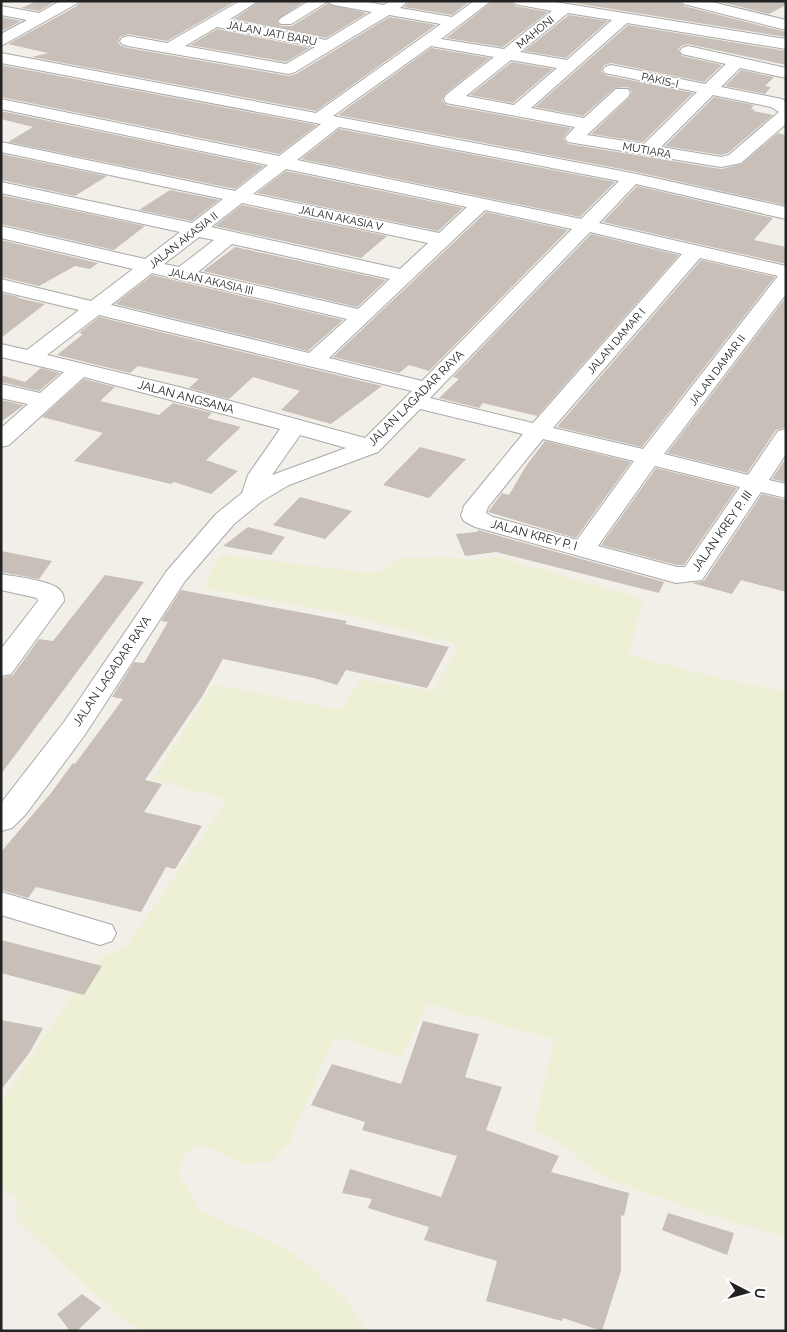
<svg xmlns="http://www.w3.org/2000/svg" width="787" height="1332" font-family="Raleway,sans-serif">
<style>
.farmland{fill:#eef0d5}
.building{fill:#c7bfb8}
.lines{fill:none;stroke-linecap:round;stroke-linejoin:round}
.street-casing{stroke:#a9a9a9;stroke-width:2}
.street{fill:#fff;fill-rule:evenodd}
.labels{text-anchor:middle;stroke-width:4;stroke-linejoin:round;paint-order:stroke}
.far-street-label{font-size:11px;fill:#222;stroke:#fff}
.street-label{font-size:12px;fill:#222;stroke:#fff}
</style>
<rect width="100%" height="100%" fill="#f2efe9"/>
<path class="farmland" d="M221,554L362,572H381L399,558L441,557L473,560L498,557L643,599L629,655L710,676L786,692V1237L699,1212L602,1177L557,1141L533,1131L554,1040L428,1004L401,1057L334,1037L290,1142L271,1162L243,1164L202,1145L186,1152L178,1173L200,1210L291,1251L345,1298L367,1331H140L119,1317L16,1219L18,1198L1,1187V1102L70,998L101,957L127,946L227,800L153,779L214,684L341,710L361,678L433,692L458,645L348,615L202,588Z"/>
<path class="building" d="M37,1H56L39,11L21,8Z
M80,1H236L167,41L128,34L120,37L118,42L121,46L128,48L289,76L296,74L389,17L436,25L316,111L32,57L48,53L8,44L77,6Z
M260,1H305L277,20V22L281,26H292L327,4L367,13L326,38L234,19Z
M410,1H470L452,15L404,7Z
M493,1H511L515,6L548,12L503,47L446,38Z
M562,1H680L684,6L786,32V37Z
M717,1H786V5L769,14Z
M569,15L608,21L566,58L524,51Z
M1,17L21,21L1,32Z
M628,25L786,51V65L688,44L681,46L678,50L682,56L722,65L704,82L611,63L604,65L601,71L605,75L693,93L643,142L591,134L629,98L632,92L628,87L615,88L583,116L535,107Z
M217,29L310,48L286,62L190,45Z
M431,48L490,58L445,94L442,100L446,105L571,128L563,138L568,144L721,169L742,164L778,133L786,135V203L784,205L632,171L338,115Z
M512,62L553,69L513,103L470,95Z
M1,65L317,125L279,154L1,97Z
M741,70L774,77L765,86L771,87L765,94L725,86Z
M714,97L754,105L751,109L755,110L753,111L773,115L728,153L721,155L665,146Z
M1,111L264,166L235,189L8,142L33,127L1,119Z
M339,129L615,182L580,217L301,159Z
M1,154L107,176L75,196L1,180Z
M286,171L463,208L438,231L257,193Z
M637,186L773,218L754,240L786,247V264L603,222Z
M170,190L219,200L192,221L139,210Z
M1,195L145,226L114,250L1,224Z
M242,205L387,236L361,258L215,226Z
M486,212L568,230L429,371L409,365L399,373L333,357Z
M591,234L679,255L537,416L483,403L479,408L439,398L459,379L453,377Z
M1,240L98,263L90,269L75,266L39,286L1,277Z
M235,247L386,280L357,307L203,271Z
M701,260L775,277L642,447L557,427Z
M152,275L343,320L308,351L115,304Z
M1,293L19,297L18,298L45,304L1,338Z
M786,297V427L776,430L747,473L667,453Z
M99,317L382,386L331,424L281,410L300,391L253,377L229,399L189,388L199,379L138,366L130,373L57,355L83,334L79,333Z
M41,368L60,373L39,391L1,382V375L25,382Z
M84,379L115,387L100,401L159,415L173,403L212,413L207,418L241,427L206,460L238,471L211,494L174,482L171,484L74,461L103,433L42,417Z
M1,400L24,405L1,422Z
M545,441L631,462L576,538L488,512L502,493L509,495L526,466Z
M420,447L466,459L429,498L383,485Z
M786,458V482L772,479Z
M656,468L737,488L684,565H677L601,545Z
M762,494L786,500V592L741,580L732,594L692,583L704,581Z
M300,497L352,511L325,539L273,525Z
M248,527L285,537L271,555L223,546Z
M478,530L664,582L659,593L496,552L465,556L456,534L477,532Z
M1,551L52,561L39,579L1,572Z
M105,575L144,582L1,774V678L13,675L39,639L53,641Z
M181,590L347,621L345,624L449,647L427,688L346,670L337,685L314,678L223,659L203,695L145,780L162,784L144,812L202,826L175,869L166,867L141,912L36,887L28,898L1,890V852L51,793L73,763L75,764L123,699L112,697L134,662L144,663L168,622L161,621Z
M1,940L102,966L84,995L1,973Z
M1,1020L43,1028L30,1052L1,1090Z
M423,1021L479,1034L465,1077L502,1087L486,1130L559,1156L551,1172L629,1193L624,1216L621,1215V1271L602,1331L563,1318L562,1321L486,1301L497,1261L424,1240L429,1227L368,1208L372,1199L342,1193L350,1169L441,1197L457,1156L362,1130L365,1122L311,1105L332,1064L401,1084Z
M668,1213L734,1233L727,1255L662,1230Z
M82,1294L101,1308L77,1331H70L57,1314Z"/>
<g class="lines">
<g class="street-casing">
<path id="street" d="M60,1H78L76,4L1,46V34L27,20L1,15V6L39,13Z
M240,1H258L229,20L326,40L372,12L334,5L327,2L291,24H281L278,21L281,18L309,1H361L384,5L390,1H408L400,8L452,17L474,1H491L441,39L504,49L552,11L520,5L515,4L513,1H549L786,39V49L627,23L531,108L584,118L616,89H628L630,93L628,97L587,135L644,144L697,92L605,73L603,70L605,67L611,65L705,84L726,64L682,54L680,51L682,48L688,46L786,68V78L740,68L721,87L782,99L786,102V124L741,163L721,167L574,143L568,142L565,138L575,127L446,103L444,99L446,95L494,57L431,46L333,116L632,173L786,207V219L636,184L599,223L786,266V294L664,454L748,475L778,431L786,429V454L769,480L786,484V498L761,492L702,580L676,583L475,527L464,521L461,516L464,506L523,434L420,409L378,452L289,485L262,501L234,524L185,581L84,736L26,814L12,828L1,831V803L64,722L166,572L216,514L242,493L248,475L280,429L84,377L9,445L1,447V428L28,404L1,398V384L40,393L64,372L1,357V344L27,350L79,310L1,291V279L91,301L133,269L1,238V226L145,259L180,232L1,193V182L192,223L223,199L1,152V142L235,191L268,165L1,109V99L279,156L321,124L1,63V53L316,113L441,24L389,15L295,72L289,74L128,46L122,44L120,41L122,38L128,36L167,43ZM568,13L612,20L567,60L520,52ZM217,27L315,47L286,64L185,46ZM511,60L557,68L514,105L466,96ZM713,95L771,107L779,112L729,155L721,157L661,147ZM339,127L619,181L581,219L297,160ZM286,169L467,207L439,233L253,194ZM242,203L428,243L400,269L211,227ZM485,210L572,229L422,381L329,358ZM590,232L682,254L533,423L430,398ZM199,237L214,240L179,267L164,264ZM232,244L390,279L358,309L198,272ZM700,258L778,276L643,449L553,428ZM152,273L347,319L309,353L111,305ZM99,315L412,391L365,438L179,387L47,355ZM300,435L346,448L272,475ZM543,439L634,461L577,540L493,517L486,513L488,507ZM655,466L740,487L685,567H677L598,546Z
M682,1H708L786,20V30L684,4Z
M1,574C16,577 50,580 60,590C63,593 64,597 64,601L11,674L1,676V649L38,601L37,598L1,590Z
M1,892L112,925L116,933L112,941L100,945L1,915Z"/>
</g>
<use href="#street" class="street"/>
</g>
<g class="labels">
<g class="far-street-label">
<text transform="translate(535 32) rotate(-39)" y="4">MAHONI</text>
<text transform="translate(272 33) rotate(11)" y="4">JALAN JATI BARU</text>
<text transform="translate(660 80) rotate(12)" y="4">PAKIS-I</text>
<text transform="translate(647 150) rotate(10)" y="4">MUTIARA</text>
<text transform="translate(341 218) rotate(12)" y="4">JALAN AKASIA V</text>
<text transform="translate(183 240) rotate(-38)" y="4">JALAN AKASIA II</text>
<text transform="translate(211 281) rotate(13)" y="4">JALAN AKASIA III</text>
<text transform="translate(616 341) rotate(-49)" y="4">JALAN DAMAR I</text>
<text transform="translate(717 370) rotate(-53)" y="4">JALAN DAMAR II</text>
</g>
<g class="street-label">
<text transform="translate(186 397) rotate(15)" y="4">JALAN ANGSANA</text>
<text transform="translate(416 398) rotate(-45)" y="4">JALAN LAGADAR RAYA</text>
<text transform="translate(722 531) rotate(-55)" y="4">JALAN KREY P. III</text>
<text transform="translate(534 535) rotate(15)" y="4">JALAN KREY P. I</text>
<text transform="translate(112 671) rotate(-56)" y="4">JALAN LAGADAR RAYA</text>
</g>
</g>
<rect width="787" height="1332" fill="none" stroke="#222222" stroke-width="5"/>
<g transform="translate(747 1292) rotate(96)" stroke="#ffffff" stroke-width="4" paint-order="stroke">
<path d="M0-4L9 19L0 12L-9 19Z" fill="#222222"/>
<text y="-8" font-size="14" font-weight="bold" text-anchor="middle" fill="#222222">U</text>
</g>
</svg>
